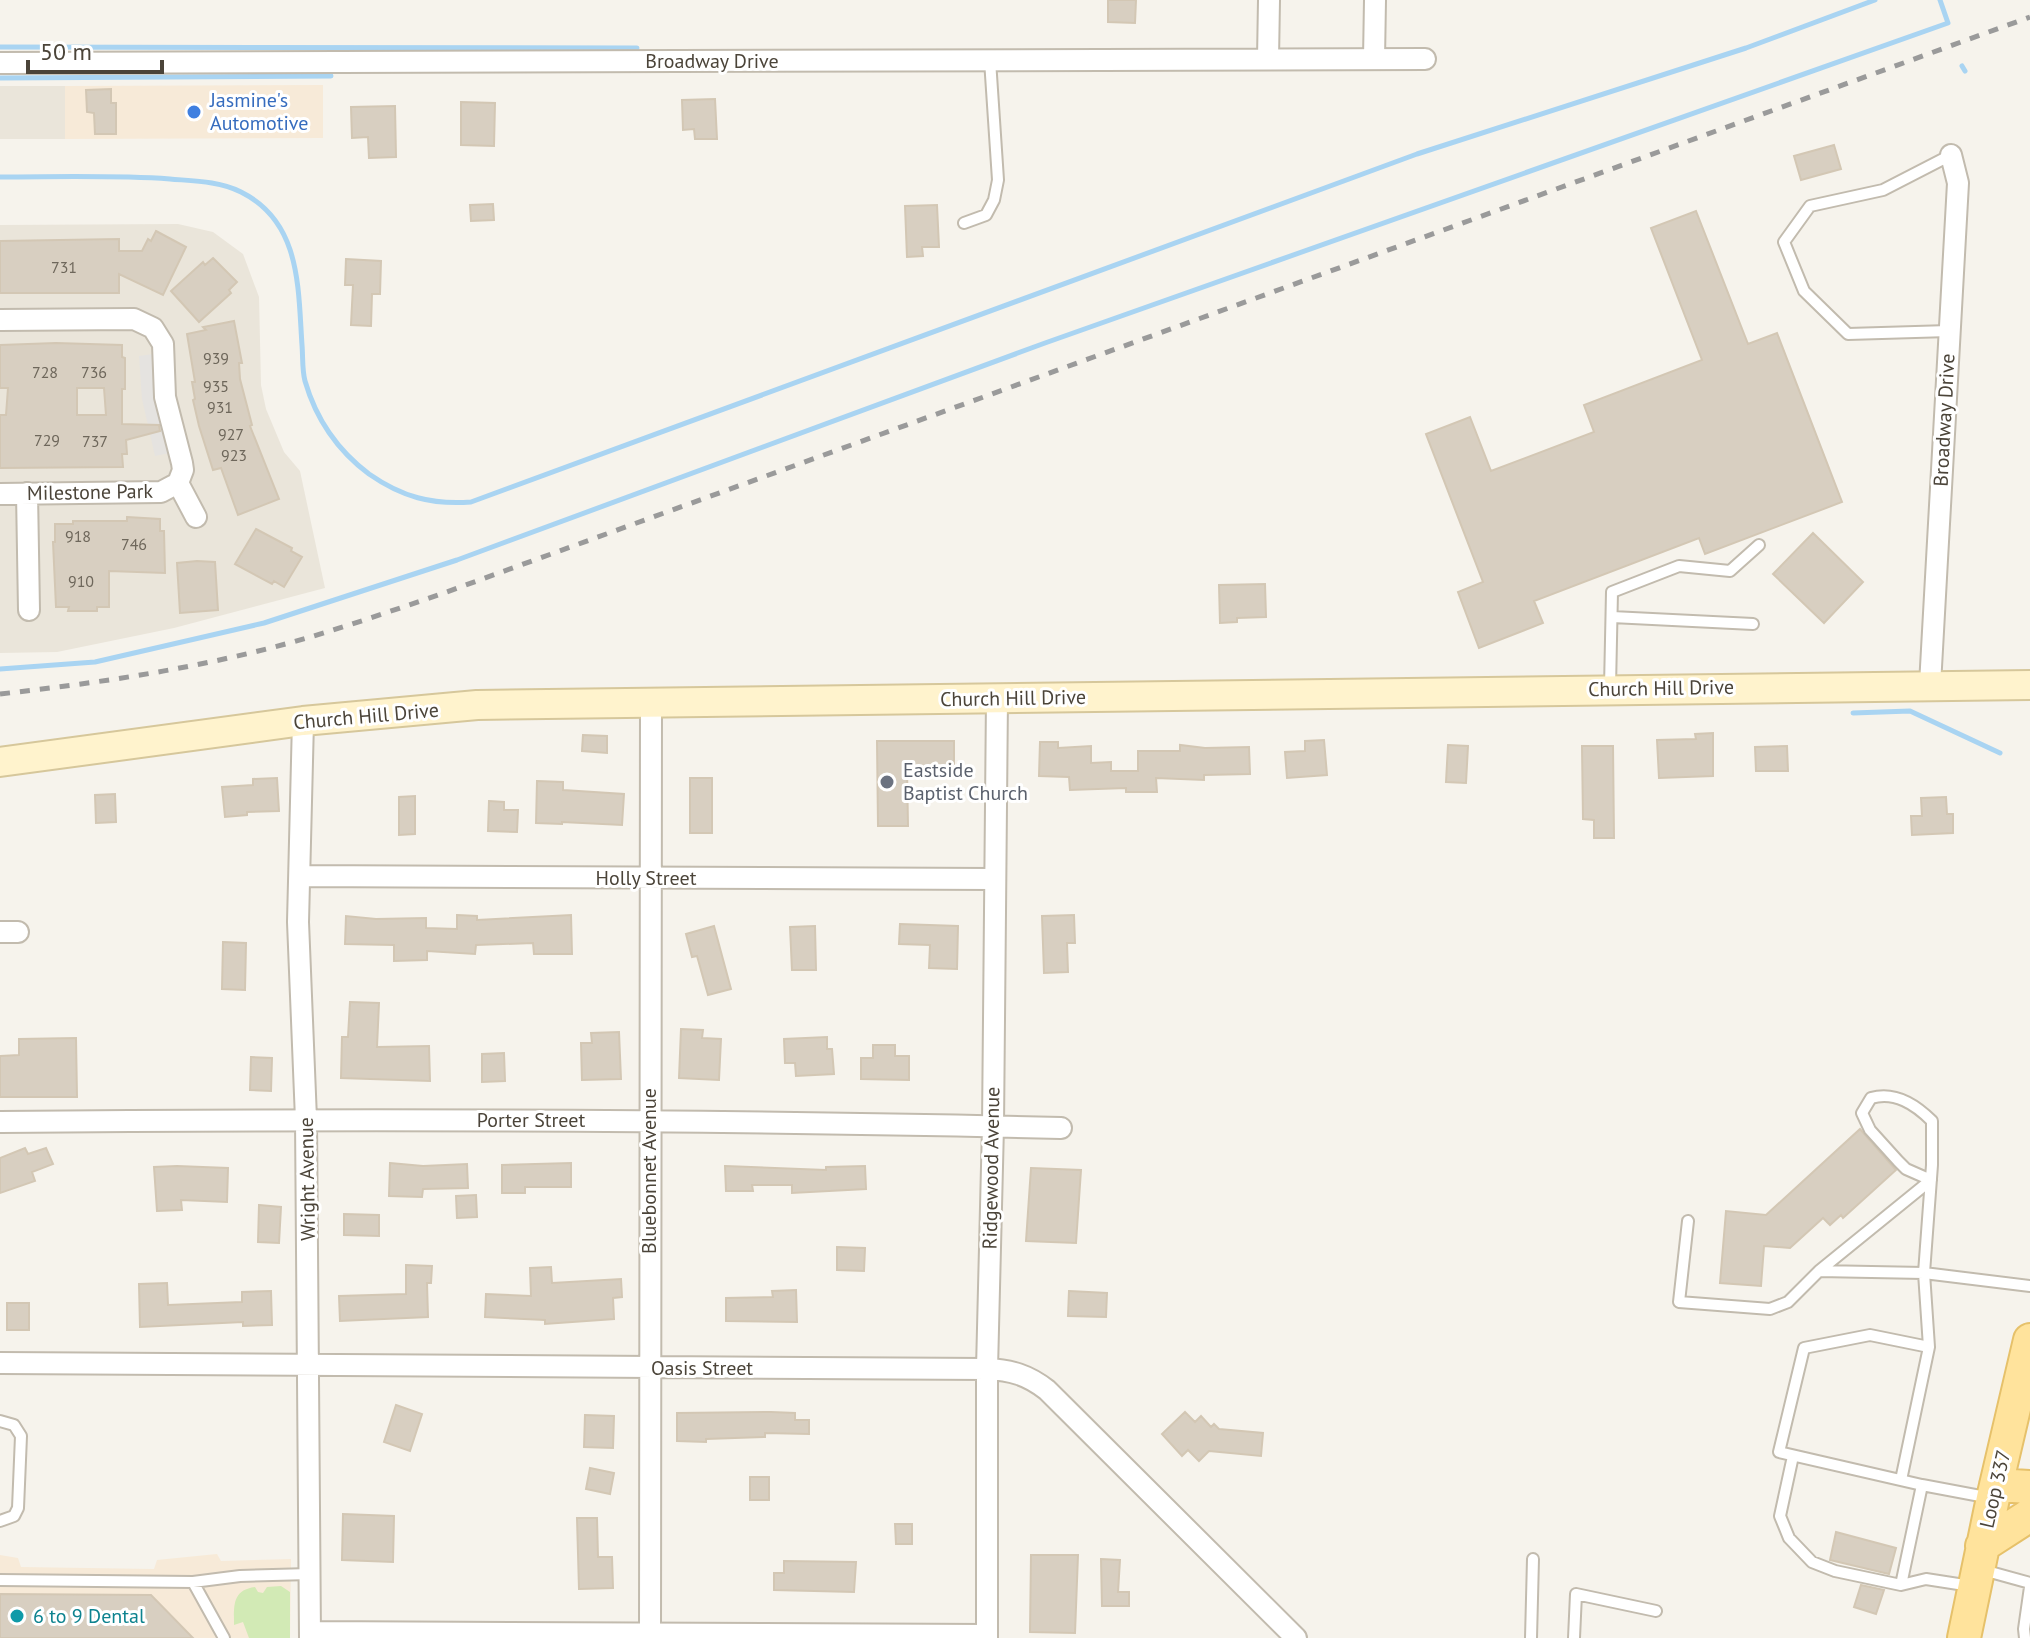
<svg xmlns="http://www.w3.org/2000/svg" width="2030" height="1638" font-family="'PT Sans',sans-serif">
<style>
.residential{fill:#eae5da}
.commercial{fill:#f7ead8}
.green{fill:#d2eab5}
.parking{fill:#e5e3e0}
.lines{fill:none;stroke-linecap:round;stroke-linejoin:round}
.stream{stroke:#a9d4f2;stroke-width:5}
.building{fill:#d8cfc1;stroke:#d3c7b4;stroke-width:2;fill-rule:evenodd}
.lane-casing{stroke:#c2bbae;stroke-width:14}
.street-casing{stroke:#c2bbae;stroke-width:24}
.secondary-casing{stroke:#d6c79b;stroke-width:32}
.primary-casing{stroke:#e6c16a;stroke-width:36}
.lane{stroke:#fff;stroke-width:10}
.street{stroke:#fff;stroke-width:20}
.secondary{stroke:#fff3cd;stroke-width:28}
.primary{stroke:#ffe39c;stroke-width:32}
.rail{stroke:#9a9a9a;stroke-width:5;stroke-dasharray:10 10;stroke-linecap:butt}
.shop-dot{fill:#3f7fe0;stroke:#fff;stroke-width:3}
.worship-dot{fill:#6b7280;stroke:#fff;stroke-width:3}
.culture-dot{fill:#0f9aa8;stroke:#fff;stroke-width:3}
.labels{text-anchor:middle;stroke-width:6;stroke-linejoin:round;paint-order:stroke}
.number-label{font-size:16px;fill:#6e675b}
.street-label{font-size:20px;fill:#4b4439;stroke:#fff}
.shop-label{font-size:20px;fill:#366cbe;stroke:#fff;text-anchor:start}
.worship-label{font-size:20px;fill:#5b616d;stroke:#fff;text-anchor:start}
.culture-label{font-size:20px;fill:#0d838f;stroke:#fff;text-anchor:start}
</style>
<rect width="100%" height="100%" fill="#f6f3ec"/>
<path class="residential" d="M0,86H65V139H0Z
M178,224L213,232L243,254L259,297L261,385L266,409L284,452L300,471L325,588L174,628L57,652L0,653V225Z"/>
<path class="commercial" d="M323,85V138L65,139V86Z
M217,1554L221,1561L291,1559L290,1638H0V1555L18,1558L21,1567L154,1569L157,1560Z"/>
<path class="green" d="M281,1586L290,1592V1638H249L243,1622L234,1625C234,1606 232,1590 255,1587L258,1592L263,1593L267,1587Z"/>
<path class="parking" d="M153,354L154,376L170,453L155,456L142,399L139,356Z"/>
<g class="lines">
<path class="stream" d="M0,47L637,48
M1962,66L1965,71
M0,78L331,76
M0,177C56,177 113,175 170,179C193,181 219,181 241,192C301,222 298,287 302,345C303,357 302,370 305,381C316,419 337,450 369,474C402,497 432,505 471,502L1417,154L1746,48L1875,0
M0,669L95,662L264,623L457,560L1045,343L1948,23L1940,0
M1853,713L1910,711L2000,753"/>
</g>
<path class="building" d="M1108,0H1136L1135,23L1108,22Z
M111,89V103H116V134H95L94,113L87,112L86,90Z
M715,99L717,139H695L694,129L683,130L682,100Z
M461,102L495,103L494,146L461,145Z
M395,106L396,157L369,158L368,137L352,138L351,107Z
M1834,145L1841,169L1801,180L1794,156Z
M493,204L494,220L471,221L470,205Z
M937,205L939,247H922L923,256L907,257L905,206Z
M1696,211L1748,344L1777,333L1842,502L1705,554L1699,538L1534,601L1543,623L1479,648L1458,592L1483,582L1426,434L1470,417L1491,471L1594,432L1584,405L1702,360L1651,228Z
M156,231L186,247L163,295L119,274V293H0V241L119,239V251H142L148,239L151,241Z
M213,258L237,282L229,290L231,293L199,322L171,291L203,262L205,265Z
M346,259L381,261L380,294H372L371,326L351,325L353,285H345Z
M234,321L242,363H239L240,379L252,425L250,426L279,499L238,515L221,468L213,470L199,426L193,400L195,399L192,382H195L187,334L206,330L203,327Z
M56,343L122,345V357L125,358V389H122V424L159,425L160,431L126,440L127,454H122L123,467L0,468V415H6L8,388H0V345ZM77,388H104L106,415H77Z
M127,517L160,519V531H164L165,573L109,571V607H97V611H68L69,607H56L53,542H55V524H73V521H127Z
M256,529L292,548L291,551L302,557L284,587L274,581L272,584L235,564Z
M1813,533L1863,582L1824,623L1773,574Z
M197,561L215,562L218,610L180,613L177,563Z
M1265,584L1266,617L1237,618V622L1220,623L1219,585Z
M1713,733V776L1659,778L1657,740L1696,739L1695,734Z
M583,735L607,736V753L582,751Z
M1324,740L1327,775L1287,778L1285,752L1305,751V741Z
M877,741H954V769H907L908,826H878Z
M1040,742H1058V748L1091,746V763L1111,762V771H1138V751H1180V745L1205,748L1249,747L1250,774L1204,775V780L1156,778L1157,792H1126V788L1070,790L1069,777L1039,776Z
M1448,745L1468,746L1466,783L1446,782Z
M1582,746H1613L1614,838H1594V820L1583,819Z
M1787,746L1788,771H1756L1755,747Z
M277,778L279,811L247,812V815L225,817L222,787L253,785V779Z
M690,778H712V833H690Z
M537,781L563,782V790L624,794L622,825L562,822V824L536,823Z
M115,794L116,822L96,823L95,795Z
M415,796V834L399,835V797Z
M1946,797L1947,814H1953V833L1912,835L1911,816H1922L1921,798Z
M489,801L504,802V810H518L517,832L488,831Z
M457,915L477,916V920L571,915L572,954H534L533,943L476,945L475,954L427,951V960L394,961V945L345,944L346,916L376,919L426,918V928L457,929Z
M1074,915L1075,943H1067L1068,972L1044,973L1042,916Z
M900,924L958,926L957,969L929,968L930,945L899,944Z
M714,926L731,989L708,995L697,956L692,957L686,934Z
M815,926L816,970H792L790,927Z
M223,942L246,943L245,990L222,989Z
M350,1002L379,1003L377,1047L429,1046L430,1081L341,1078L342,1037H348Z
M681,1029L703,1030L702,1038L721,1039L719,1080L679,1078Z
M619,1032L621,1079L582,1080L581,1043H592L591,1033Z
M827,1037V1049H832L834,1074L796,1076L795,1063H785L784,1039Z
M76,1038L77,1097H0V1056L19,1055V1039Z
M873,1045H895V1056H909V1080L861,1079V1058H873Z
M504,1053L505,1081L482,1082V1054Z
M251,1057L272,1058L271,1091L250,1090Z
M1860,1129L1896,1170L1843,1218L1841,1215L1830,1225L1823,1218L1790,1248L1764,1246L1761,1286L1720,1283L1726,1211L1766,1215Z
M25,1148L28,1154L46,1148L53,1164L32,1172L35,1181L0,1193V1158Z
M390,1163L423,1166L467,1164L468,1188L423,1189L422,1197L389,1196Z
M571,1163V1187H525V1193H502V1165Z
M177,1166L228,1168L227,1202L181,1200L182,1210L157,1211L154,1167Z
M725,1166L826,1170V1167L865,1166L866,1189L792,1193V1185H752L753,1191H726Z
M1031,1168L1081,1170L1076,1243L1026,1241Z
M476,1195L477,1217L457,1218L456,1196Z
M259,1205L281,1207L279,1243L258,1242Z
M344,1214L379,1215V1236L344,1235Z
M837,1247L865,1248L864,1271L837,1270Z
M406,1265L432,1266L431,1283H427L428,1317L340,1321L339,1296L406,1294Z
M551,1267L552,1283L621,1279L622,1297L613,1298L614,1319L545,1324V1320L485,1317L486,1294L531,1296L530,1268Z
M167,1283L168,1305L242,1302V1292L271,1291L272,1325L243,1326V1322L140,1327L139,1284Z
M796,1290L797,1322L726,1321V1298L773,1297L772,1291Z
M1069,1291L1107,1293L1106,1317L1068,1316Z
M7,1303H29V1330H7Z
M396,1405L422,1414L410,1451L384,1442Z
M771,1412L795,1413V1420H809V1434L765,1433V1437L706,1439V1442L677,1441V1413Z
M1185,1412L1195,1422L1201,1416L1211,1427L1214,1424L1219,1429L1263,1433L1261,1456L1209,1451L1199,1461L1188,1450L1182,1456L1162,1434Z
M585,1415L614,1416L613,1448L584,1447Z
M590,1468L614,1473L610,1494L586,1489Z
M750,1477H769V1500H750Z
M343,1514L394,1516L393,1562L342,1560Z
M577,1518H597L598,1557H612L613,1588L579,1589Z
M895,1524H912V1544H896Z
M1836,1532L1896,1548L1889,1574L1830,1560Z
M1031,1555H1078L1075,1633L1030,1632Z
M1101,1559L1120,1560L1118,1592H1129V1606H1102Z
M784,1561L856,1562L854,1592L774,1590V1573H784Z
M1861,1585L1884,1590L1876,1614L1854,1607Z
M0,1594L151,1595L193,1638H0Z"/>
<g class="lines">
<g class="lane-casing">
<path id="lane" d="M964,223L986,215L994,200L998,180L990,60
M1949,331L1848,334L1804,291L1784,242L1810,206L1883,190L1951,155
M1612,617L1753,624
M1610,687L1612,592L1679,566L1730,571L1759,545
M1931,1180L1906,1169L1898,1161L1870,1130L1862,1113L1871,1098C1895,1091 1915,1104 1932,1121V1165L1924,1273L2030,1286
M1688,1221L1679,1302L1770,1309L1788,1302L1819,1271L1924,1273L1929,1347L1870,1335L1804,1348L1779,1452L1922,1485L1991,1498
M1819,1271L1931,1180
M0,1421L14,1425L21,1436L18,1508L14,1516L0,1521
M1793,1456L1780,1516L1789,1538L1812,1562L1835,1571L1901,1585
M1901,1480L1929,1347
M1922,1485L1901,1585L1926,1579L1971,1586
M1983,1570L2030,1583
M0,1580L193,1582L240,1576L310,1574
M193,1582L224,1638
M1531,1638L1533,1559
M1574,1638L1576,1594L1656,1611
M2025,1638L2024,1629L2030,1587"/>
</g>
<g class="street-casing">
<path id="street" d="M1268,59L1269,0
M1374,59L1375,0
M0,63L1425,59
M0,320L134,319L153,328L163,344L165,397L182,463L183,470L178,483L196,517
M27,493L29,610
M0,494L161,492L178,483
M1930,685L1958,183L1951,155
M303,721L298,922L306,1119L310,1638
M300,876L993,879
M0,932H18
M0,1122C354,1119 708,1119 1061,1128
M0,1363L987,1369C1011,1370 1028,1375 1047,1390L1296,1638
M310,1632L987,1635
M650,1638L651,703
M987,1638V1369L993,1126L997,698"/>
</g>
<g class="secondary-casing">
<path id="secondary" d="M0,762L303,721L477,705L2030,685"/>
</g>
<g class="primary-casing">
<path id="primary" d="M1996,1485L2030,1487
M1982,1546L2030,1515
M1964,1638L1993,1498L2030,1340"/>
</g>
<use href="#lane" class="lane"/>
<use href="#street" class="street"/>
<use href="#secondary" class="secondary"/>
<use href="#primary" class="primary"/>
<path class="rail" d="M0,694C98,683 194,669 289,643C340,629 391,611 441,594L2030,17"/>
</g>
<circle class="shop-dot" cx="194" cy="112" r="8"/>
<circle class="worship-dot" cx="887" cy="782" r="8"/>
<circle class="culture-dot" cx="17" cy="1616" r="8"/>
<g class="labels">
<g class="number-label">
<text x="64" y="273">731</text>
<text x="216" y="364">939</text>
<text x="45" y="378">728</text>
<text x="94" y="378">736</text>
<text x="216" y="392">935</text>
<text x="220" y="413">931</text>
<text x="231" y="440">927</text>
<text x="47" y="446">729</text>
<text x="95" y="447">737</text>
<text x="234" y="461">923</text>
<text x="78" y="542">918</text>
<text x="134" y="550">746</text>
<text x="81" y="587">910</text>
</g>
<g class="street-label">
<text x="712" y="68">Broadway Drive</text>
<text transform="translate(1944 420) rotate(-87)" y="7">Broadway Drive</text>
<text transform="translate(90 492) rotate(-1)" y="7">Milestone Park</text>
<text transform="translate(1661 688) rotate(-1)" y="7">Church Hill Drive</text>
<text transform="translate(1013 698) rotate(-1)" y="7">Church Hill Drive</text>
<text transform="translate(366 716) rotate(-5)" y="7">Church Hill Drive</text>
<text x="646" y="885">Holly Street</text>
<text x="531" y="1127">Porter Street</text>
<text transform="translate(991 1168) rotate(-89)" y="7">Ridgewood Avenue</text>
<text transform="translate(649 1171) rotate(-90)" y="7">Bluebonnet Avenue</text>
<text transform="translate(307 1179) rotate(-91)" y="7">Wright Avenue</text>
<text x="702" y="1375">Oasis Street</text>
<text transform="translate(1995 1489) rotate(-77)" y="7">Loop 337</text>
</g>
<g class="shop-label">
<text x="210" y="107">Jasmine's<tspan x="210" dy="23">Automotive</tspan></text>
</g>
<g class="worship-label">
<text x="903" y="777">Eastside<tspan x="903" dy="23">Baptist Church</tspan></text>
</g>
<g class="culture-label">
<text x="33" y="1623">6 to 9 Dental</text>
</g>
</g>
<path d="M28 60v12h134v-12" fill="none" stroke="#4b4439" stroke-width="4"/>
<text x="40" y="60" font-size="24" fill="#4b4439" stroke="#ffffff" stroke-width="6" paint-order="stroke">50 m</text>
</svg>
